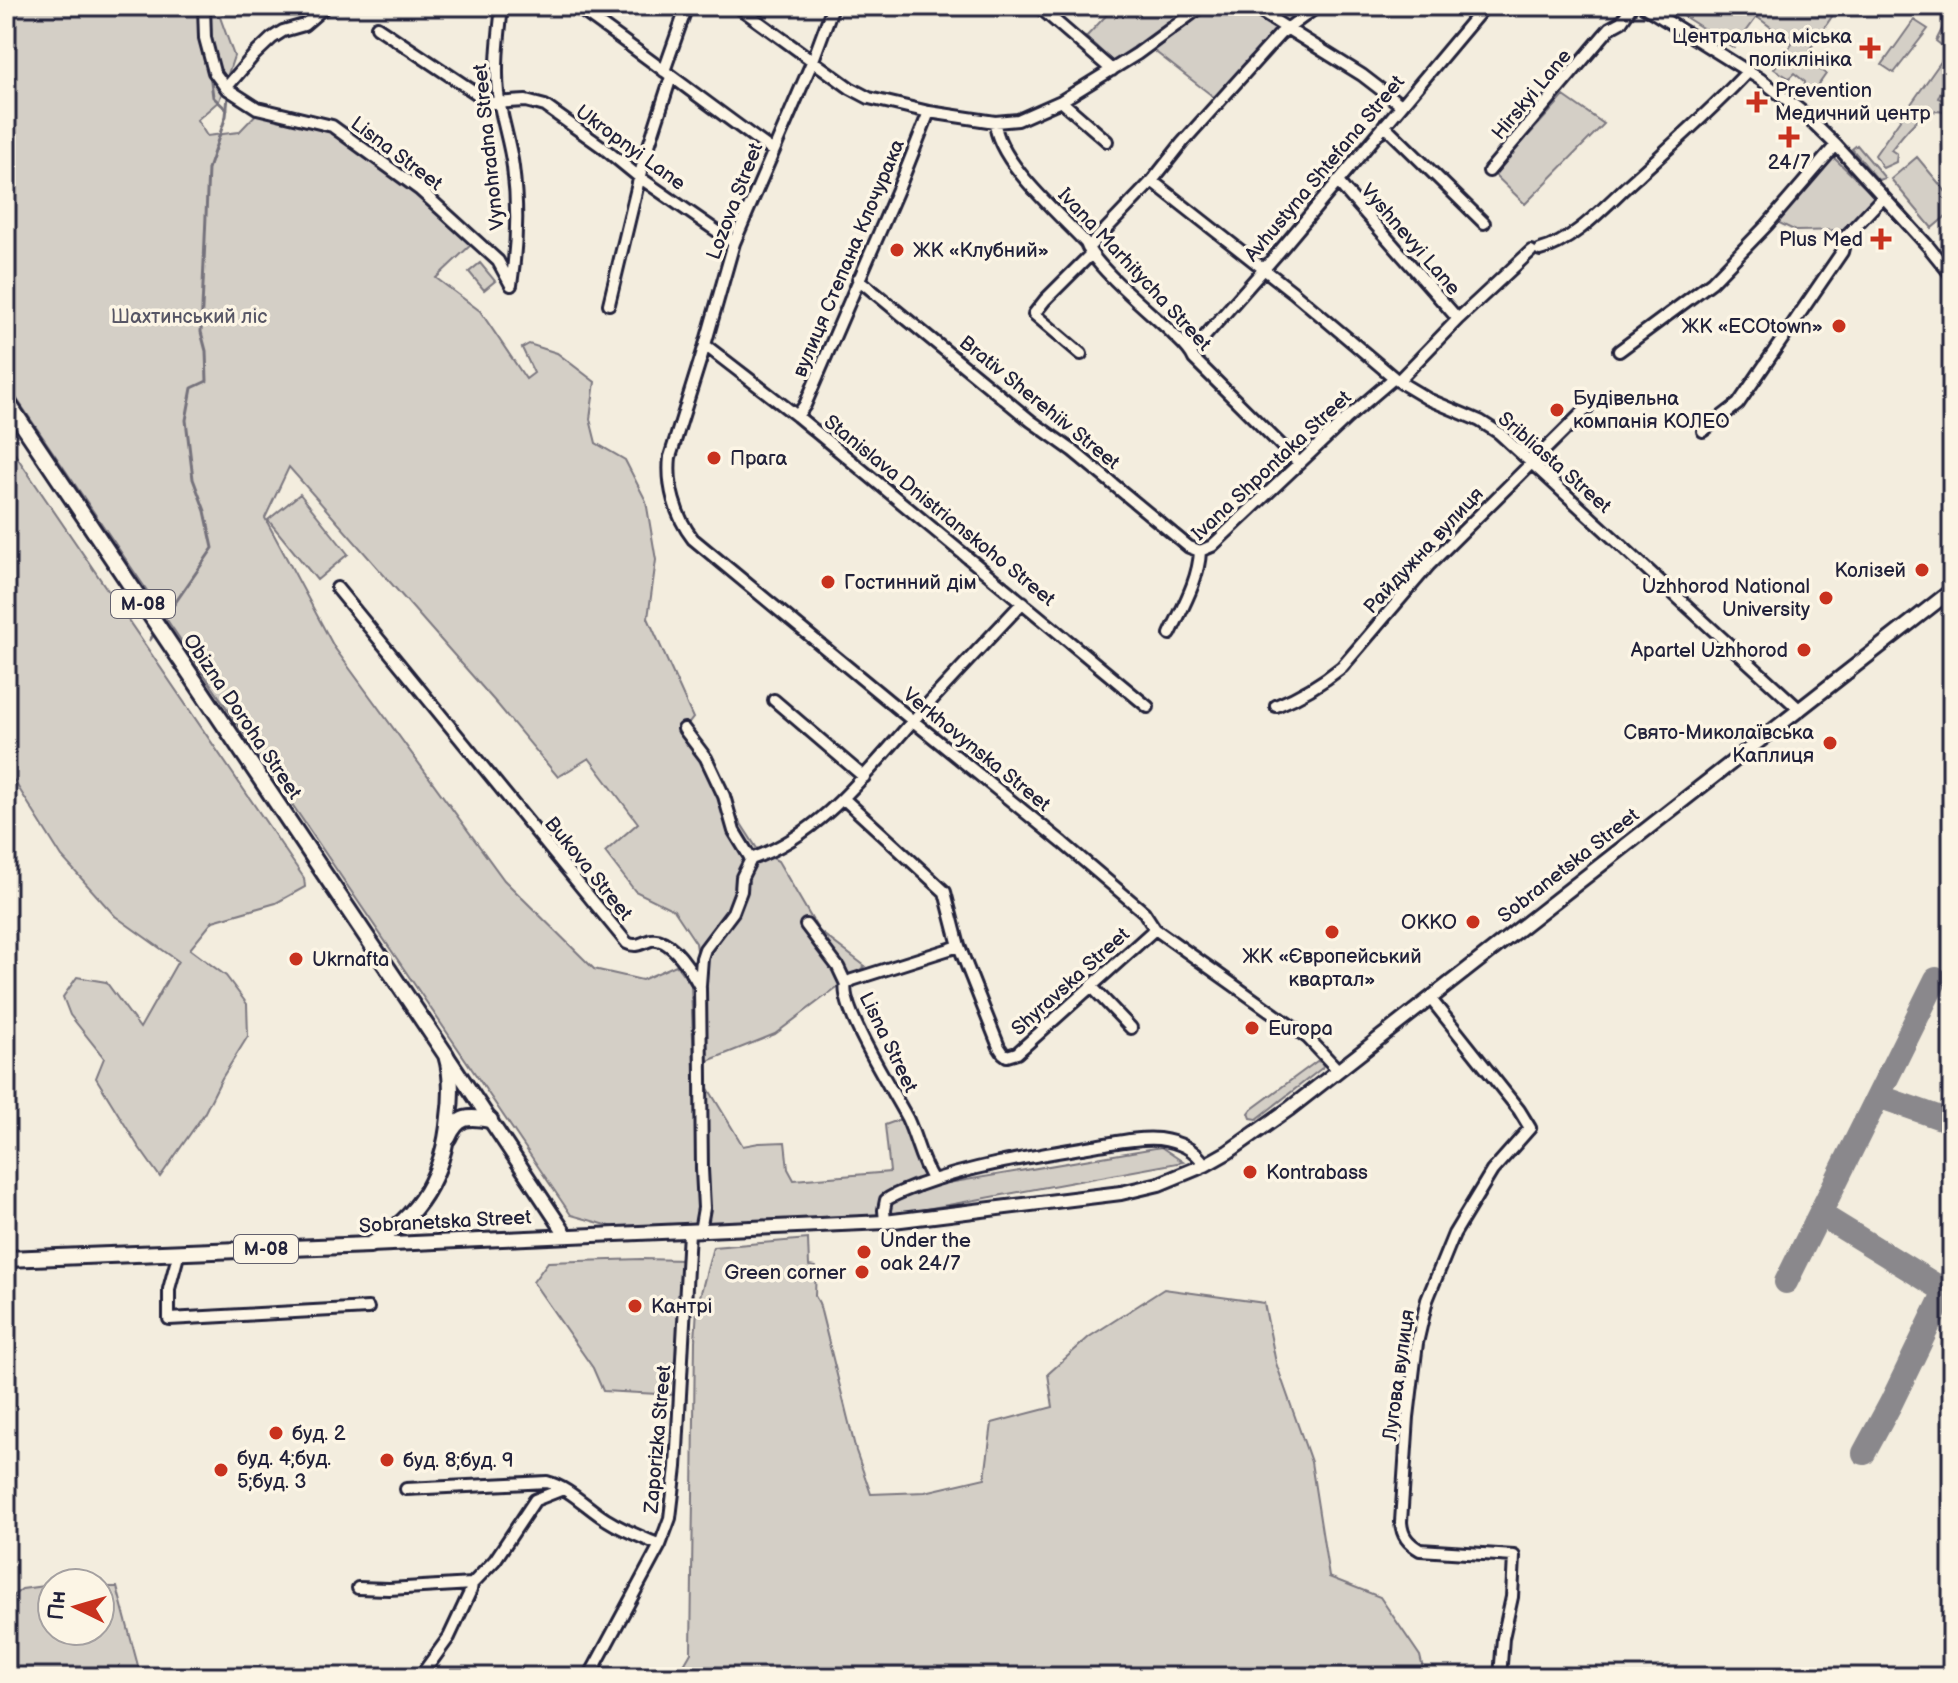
<svg xmlns="http://www.w3.org/2000/svg" width="1958" height="1683" font-family="'Balsamiq Sans',sans-serif">
<style>
.green{fill:#d4cfc6;stroke:#7b7880;stroke-width:2}
.lines{fill:none;stroke-linecap:round;stroke-linejoin:round}
.stream{stroke:#75727b;stroke-width:3}
.taxiway{stroke:#8a888c;stroke-width:24}
.minor-casing{stroke:#22223b;stroke-width:16}
.major-casing{stroke:#22223b;stroke-width:18}
.highway-casing{stroke:#22223b;stroke-width:20}
.minor{stroke:#fcf5e5;stroke-width:10}
.major{stroke:#fcf5e5;stroke-width:12}
.highway{stroke:#fcf5e5;stroke-width:14}
.poi-dot{fill:#c8321e;stroke:#fcf5e5;stroke-width:3}
.labels{text-anchor:middle;stroke-width:7;stroke-linejoin:round;paint-order:stroke}
.shield{fill:#fcf5e5;stroke:#63616e;stroke-width:2}
.shield-label{font-size:18px;font-weight:bold;fill:#22223b}
.poi-label{font-size:20px;fill:#22223b;stroke:#fcf5e5;text-anchor:start}
.street-label{font-size:20px;fill:#22223b;stroke:#fcf5e5}
.park-label{font-size:20px;fill:#575665;stroke:#fcf5e5}
</style>
<rect width="100%" height="100%" fill="#f3edde"/>
<filter id="ink" filterUnits="userSpaceOnUse"><feTurbulence type="fractalNoise" baseFrequency=".0125" numOctaves="2"/><feDisplacementMap in="SourceGraphic" scale="16" xChannelSelector="R" yChannelSelector="G"/><feConvolveMatrix kernelMatrix="1 2 1 2 8 2 1 2 1" color-interpolation-filters="sRGB"/></filter>
<g filter="url(#ink)">
<path class="green" d="M6,6H234L220,17L234,56L219,101L197,120L207,136L239,132L260,110L314,120L357,142L475,241L436,278L480,311L526,379L534,373L522,348L529,344L557,353L595,382L590,419L596,443L625,460L646,501L656,560L648,618L693,718L682,732L758,850L778,861L819,931L865,966L775,1034L700,1064L703,989L696,943L674,910L635,891L605,852L638,823L589,758L558,777L498,705L289,467L265,518L334,647L504,880L594,969L642,980L676,965L691,985L694,1065L743,1146L759,1143L785,1142L788,1169L794,1180L890,1172L885,1125L904,1118L931,1186L1161,1147L1183,1162L899,1214L790,1222L617,1228L571,1215L6,383Z
M1115,6H1191L1113,62L1086,37Z
M1213,6H1243L1278,28L1215,98L1153,50Z
M1674,6H1839L1804,58L1826,74L1814,91L1809,92L1804,87L1805,82L1794,73L1789,78L1774,69L1792,43L1757,17L1734,48L1674,10Z
M1950,13H1952L1951,53L1936,41Z
M1914,20L1928,29L1894,73L1882,65Z
M1942,60L1952,66L1938,98L1952,104V117C1928,97 1905,133 1891,150L1897,154L1896,162L1883,168L1875,155Z
M1564,96L1604,124L1525,204L1494,174Z
M1857,145L1885,178L1878,180L1852,149Z
M1833,157L1876,198L1846,230L1796,231L1775,221Z
M1917,157L1952,199V211L1932,228L1891,179Z
M480,263L495,281L484,290L469,272Z
M6,441L304,878L305,887L276,903L213,921L190,949L226,976L247,1004L248,1036L222,1078L204,1114L160,1177L138,1146L96,1078L104,1058L70,1015L63,997L77,977L106,982L140,1028L178,961L115,916L62,857L6,768Z
M300,494L348,554L317,580L268,520Z
M1317,1061L1321,1062L1323,1065L1322,1068L1257,1119L1251,1118L1249,1113L1252,1109Z
M808,1239L809,1266L816,1267L815,1296L819,1303L856,1451L871,1494L925,1492L985,1478L992,1423L1053,1407L1048,1374L1089,1337L1164,1289L1264,1303L1276,1363L1311,1462L1329,1577L1380,1597L1420,1656L1425,1677H677L691,1653L695,1341L697,1308L713,1247Z
M641,1259L684,1260L676,1395L603,1391L593,1368L533,1282L548,1262Z
M52,1585V1631H100V1587H117L141,1677H6V1593L10,1598L22,1589Z"/>
<g class="lines">
<path class="stream" d="M210,73L213,97L227,110
M164,619L213,548L205,511L193,479L186,420L192,388L207,381L206,351L201,332L208,169L226,116L228,97
M150,640L154,634"/>
<path class="taxiway" d="M1878,1096L1952,1122
M1820,1214L1945,1291
M1786,1282L1936,979
M1864,1453L1891,1403L1952,1277"/>
<g class="minor-casing">
<path id="minor" d="M204,6L205,38L214,72L226,88L257,108L332,126L420,190L498,261L511,285
M502,6C499,35 495,63 498,93C501,118 510,142 513,167C518,205 517,246 511,285
M575,6C642,53 706,103 773,151
M737,6L850,88L869,98L929,112L995,122L1018,120L1061,101L1137,54L1202,6
M833,6L813,60L734,243L705,345L670,457C667,485 675,516 693,539L913,721L1063,843L1137,906L1144,912L1155,929L1308,1038L1338,1070
M1038,6L1112,70
M1251,6L1362,75L1401,105
M1643,6L1760,79L1800,110L1836,145L1927,245L1952,276
M377,27L491,103L526,101L545,106L601,146L639,177L734,243
M664,71L687,6
M226,88L254,55L272,38L283,31L304,25L326,6
M1061,101L1107,141
M995,122C997,161 1059,214 1086,243C1093,266 1154,315 1174,335C1181,342 1190,349 1194,359L1299,463
M1384,125L1484,223
M1489,171L1603,36L1610,28L1621,22L1632,6
M1152,181L1293,292L1398,381L1428,399L1480,421L1499,433L1800,710
M1337,181L1458,319
M1088,248L1152,181L1182,143L1280,34L1318,6
M1540,250C1576,241 1609,201 1637,177C1675,142 1713,109 1748,71
M858,279L1031,421L1073,451L1189,547L1200,551
M609,304L642,167L671,77
M705,345L797,416L1148,707
M1619,351L1712,282L1767,225L1836,145
M1191,352L1278,253L1485,6
M1081,354L1034,314L1045,300L1091,254
M1398,381L1458,319L1531,251
M797,416L805,405L902,180L929,112
M1703,431L1738,404L1842,252L1846,236L1883,197
M337,588L627,943C637,948 641,943 651,940C671,936 692,972 700,987L702,1169L704,1208L700,1231
M1170,634C1182,608 1199,580 1200,551L1212,546L1346,419L1394,378
M774,700L864,777
M1276,706C1301,696 1321,684 1342,667L1429,565L1588,407
M684,729L706,758L724,796L734,831L751,859
M844,799L945,892L959,946L999,1047L1003,1053L1007,1056L1017,1053L1155,929
M806,925L838,967L846,984C839,1007 894,1093 907,1118C917,1139 920,1161 933,1180
M846,984L852,980L959,946
M700,985L702,958L705,949L733,912L741,891L742,877L751,859C820,835 864,776 911,723C948,681 986,642 1023,602
M1092,987L1131,1028
M1430,998L1519,1110L1530,1128L1492,1171L1454,1234L1427,1300L1417,1343L1408,1417L1401,1522C1402,1536 1408,1543 1420,1550L1514,1556L1512,1597L1503,1638L1500,1677
M885,1222L884,1210L886,1200C896,1193 907,1190 919,1185C975,1165 1034,1156 1093,1146C1114,1143 1138,1137 1159,1139C1179,1142 1194,1148 1205,1165
M179,1252L169,1289V1319L368,1308
M406,1489L547,1482C570,1488 587,1508 607,1520C624,1531 642,1537 660,1545
M358,1588L389,1589L472,1584
M420,1677L449,1637L471,1590L472,1584L495,1560L535,1500L563,1489
M589,1677L660,1545L670,1518L676,1467L689,1232"/>
</g>
<g class="major-casing">
<path id="major" d="M448,1057L567,1236
M370,1245L885,1222L1121,1193L1159,1184L1205,1165L1228,1152L1289,1109L1952,590"/>
</g>
<g class="highway-casing">
<path id="highway" d="M6,400L446,1055C452,1075 452,1096 449,1117C444,1173 421,1217 370,1245L6,1259
M448,1138C458,1115 469,1116 490,1120"/>
</g>
<use href="#minor" class="minor"/>
<use href="#major" class="major"/>
<use href="#highway" class="highway"/>
</g>
</g>
<g class="poi-dot">
<path d="M1866 36h8v8h8v8h-8v8h-8v-8h-8v-8h8z"/>
<path d="M1753 90h8v8h8v8h-8v8h-8v-8h-8v-8h8z"/>
<path d="M1785 125h8v8h8v8h-8v8h-8v-8h-8v-8h8z"/>
<path d="M1877 227h8v8h8v8h-8v8h-8v-8h-8v-8h8z"/>
<circle cx="897" cy="250" r="8"/>
<circle cx="1839" cy="326" r="8"/>
<circle cx="1557" cy="410" r="8"/>
<circle cx="714" cy="458" r="8"/>
<circle cx="1922" cy="570" r="8"/>
<circle cx="828" cy="582" r="8"/>
<circle cx="1826" cy="598" r="8"/>
<circle cx="1804" cy="650" r="8"/>
<circle cx="1830" cy="743" r="8"/>
<circle cx="1473" cy="922" r="8"/>
<circle cx="1332" cy="932" r="8"/>
<circle cx="296" cy="959" r="8"/>
<circle cx="1252" cy="1028" r="8"/>
<circle cx="1250" cy="1172" r="8"/>
<circle cx="864" cy="1252" r="8"/>
<circle cx="862" cy="1272" r="8"/>
<circle cx="635" cy="1306" r="8"/>
<circle cx="276" cy="1433" r="8"/>
<circle cx="387" cy="1460" r="8"/>
<circle cx="221" cy="1470" r="8"/>
</g>
<g class="labels">
<g class="shield">
<rect x="111" y="590" width="64" height="28" rx="6"/>
<rect x="234" y="1235" width="64" height="28" rx="6"/>
</g>
<g class="shield-label">
<text x="143" y="610">М-08</text>
<text x="266" y="1255">М-08</text>
</g>
<g class="poi-label">
<text x="1852" y="43" text-anchor="end">Центральна міська<tspan x="1852" dy="23">поліклініка</tspan></text>
<text x="1775" y="97">Prevention<tspan x="1775" dy="23">Медичний центр</tspan></text>
<text x="1789" y="169" text-anchor="middle">24/7</text>
<text x="1863" y="246" text-anchor="end">Plus Med</text>
<text x="913" y="257">ЖК «Клубний»</text>
<text x="1823" y="333" text-anchor="end">ЖК «ECOtown»</text>
<text x="1573" y="405">Будівельна<tspan x="1573" dy="23">компанія КОЛЕО</tspan></text>
<text x="730" y="465">Прага</text>
<text x="1906" y="577" text-anchor="end">Колізей</text>
<text x="844" y="589">Гостинний дім</text>
<text x="1810" y="593" text-anchor="end">Uzhhorod National<tspan x="1810" dy="23">University</tspan></text>
<text x="1788" y="657" text-anchor="end">Apartel Uzhhorod</text>
<text x="1814" y="739" text-anchor="end">Свято-Миколаївська<tspan x="1814" dy="23">Каплиця</tspan></text>
<text x="1457" y="929" text-anchor="end">OKKO</text>
<text x="1332" y="963" text-anchor="middle">ЖК «Європейський<tspan x="1332" dy="23">квартал»</tspan></text>
<text x="312" y="966">Ukrnafta</text>
<text x="1268" y="1035">Europa</text>
<text x="1266" y="1179">Kontrabass</text>
<text x="880" y="1247">Under the<tspan x="880" dy="23">oak 24/7</tspan></text>
<text x="846" y="1279" text-anchor="end">Green corner</text>
<text x="651" y="1313">Кантрі</text>
<text x="292" y="1440">буд. 2</text>
<text x="237" y="1465">буд. 4;буд.<tspan x="237" dy="23">5;буд. 3</tspan></text>
<text x="403" y="1467">буд. 8;буд. 9</text>
</g>
<g class="street-label">
<text transform="translate(1531 94) rotate(-50)" y="7">Hirskyi Lane</text>
<text transform="translate(488 147) rotate(-96)" y="7">Vynohradna Street</text>
<text transform="translate(631 147) rotate(36)" y="7">Ukropnyi Lane</text>
<text transform="translate(397 153) rotate(37)" y="7">Lisna Street</text>
<text transform="translate(1324 168) rotate(-50)" y="7">Avhustyna Shtefana Street</text>
<text transform="translate(734 201) rotate(-69)" y="7">Lozova Street</text>
<text transform="translate(1411 239) rotate(49)" y="7">Vyshnevyi Lane</text>
<text transform="translate(848 258) rotate(-67)" y="7">вулиця Степана Клочурака</text>
<text transform="translate(1135 269) rotate(47)" y="7">Ivana Marhitycha Street</text>
<text transform="translate(1040 402) rotate(39)" y="7">Brativ Sherehiiv Street</text>
<text transform="translate(1555 462) rotate(41)" y="7">Sribliasta Street</text>
<text transform="translate(1271 465) rotate(-43)" y="7">Ivana Shpontaka Street</text>
<text transform="translate(940 510) rotate(39)" y="7">Stanislava Dnistrianskoho Street</text>
<text transform="translate(1423 550) rotate(-47)" y="7">Райдужна вулиця</text>
<text transform="translate(243 716) rotate(56)" y="7">Obizna Doroha Street</text>
<text transform="translate(977 749) rotate(39)" y="7">Verkhovynska Street</text>
<text transform="translate(1568 865) rotate(-38)" y="7">Sobranetska Street</text>
<text transform="translate(589 868) rotate(51)" y="7">Bukova Street</text>
<text transform="translate(1070 981) rotate(-42)" y="7">Shyravska Street</text>
<text transform="translate(889 1042) rotate(64)" y="7">Lisna Street</text>
<text transform="translate(445 1221) rotate(-3)" y="7">Sobranetska Street</text>
<text transform="translate(1398 1375) rotate(-82)" y="7">Лугова вулиця</text>
<text transform="translate(657 1439) rotate(-85)" y="7">Zaporizka Street</text>
</g>
<g class="park-label">
<text x="189" y="323">Шахтинський ліс</text>
</g>
</g>
<rect width="1958" height="1683" fill="none" stroke="#fcf5e5" stroke-width="32"/>
<rect x="16" y="16" width="1926" height="1651" fill="none" stroke="#22223b" stroke-width="3" filter="url(#ink)"/>
<g transform="translate(76 1607) rotate(275)"><circle r="38" fill="#fcf5e5" stroke="#a5a1a1" stroke-width="2"/>
<path d="M0-6L14 30L0 20L-14 30Z" fill="#c8321e"/>
<text y="-12" font-size="22" font-weight="bold" text-anchor="middle" fill="#22223b">Пн</text>
</g>
</svg>
